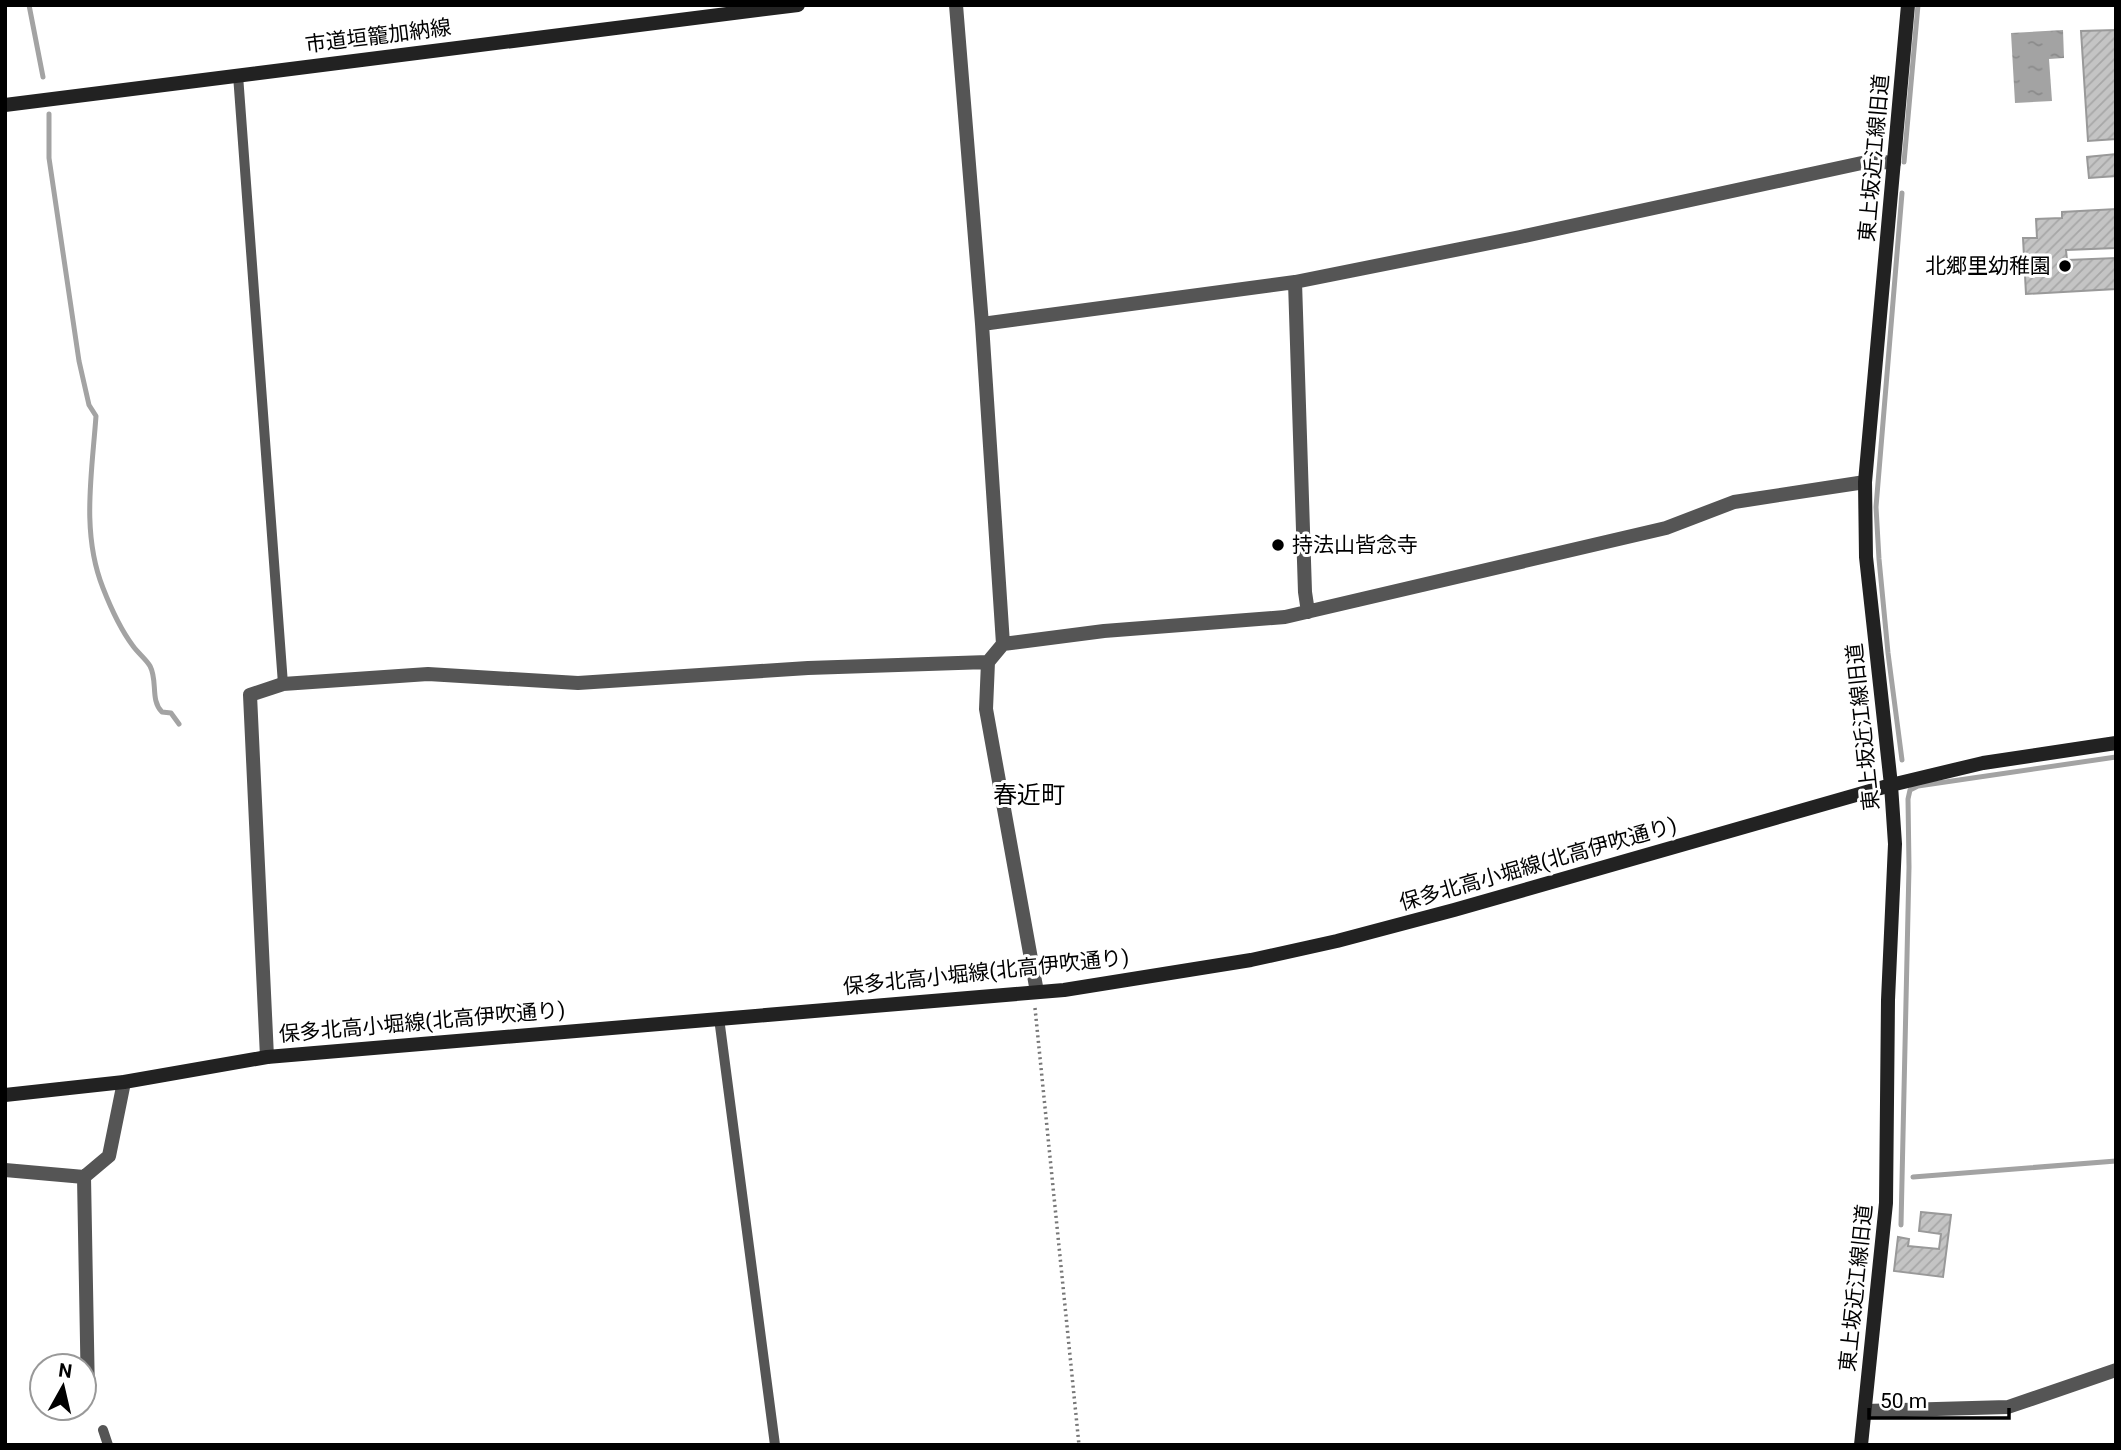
<svg xmlns="http://www.w3.org/2000/svg" width="2121" height="1450" font-family="Roboto,'Noto Sans JP',sans-serif">
<style>
.water{fill:url(#water-ripples)}
.lines{fill:none;stroke-linecap:round;stroke-linejoin:round}
.stream{stroke:#a3a3a3;stroke-width:5}
.building{fill:url(#building-hatch);stroke:#999;stroke-width:2}
.path{stroke:#777;stroke-width:3.5;stroke-dasharray:2 3.5;stroke-linecap:butt}
.lane{stroke:#555;stroke-width:10}
.street{stroke:#555;stroke-width:14}
.secondary{stroke:#222;stroke-width:14}
.poi-dot{fill:#000;stroke:#fff;stroke-width:2.5}
.labels{text-anchor:middle;stroke-width:6;stroke-linejoin:round;paint-order:stroke}
.street-label{font-size:21px;fill:#000;stroke:#fff}
.poi-label{font-size:21px;fill:#000;stroke:#fff;text-anchor:end}
.quarter-label{font-size:24px;fill:#000;stroke:#fff}
</style>
<defs>
<pattern id="water-ripples" width="26" height="14" patternUnits="userSpaceOnUse" patternTransform="scale(1.75)"><rect width="26" height="14" fill="#a3a3a3"/><path d="M2 4q2-2 4 0t4 0M15 11q2-2 4 0t4 0" fill="none" stroke="#8b8b8b"/></pattern>
<pattern id="building-hatch" width="6" height="6" patternUnits="userSpaceOnUse" patternTransform="scale(1.75)"><rect width="6" height="6" fill="#c4c4c4"/><path d="M-1 1l2-2M0 6l6-6M5 7l2-2" fill="none" stroke="#a7a7a7"/></pattern>
</defs>
<rect width="100%" height="100%" fill="#fff"/>
<path class="water" d="M2063,30L2064,58L2049,59L2052,101L2015,103L2011,33Z"/>
<g class="lines">
<path class="stream" d="M29,5L43,77
M49,114V158L79,361L89,405L96,416C92,473 81,533 103,588C110,606 121,630 133,646C138,653 146,659 150,666C158,681 150,700 162,712L171,713L179,724
M1904,162L1918,5
M1902,760L1888,653L1879,559L1876,507L1902,193
M1913,1177L2116,1161
M1901,1225L1909,867L1908,799L1910,790L1918,786L2116,757"/>
</g>
<path class="building" d="M2116,30V139L2088,141L2081,31Z
M2116,154V176L2089,178L2087,157Z
M2116,209V248L2066,250L2067,260L2116,258V289L2026,294L2023,238H2037L2036,219L2062,218V212Z
M1921,1212L1951,1215L1943,1277L1894,1271L1898,1237L1909,1239L1908,1246L1939,1249L1941,1234L1919,1231Z"/>
<g class="lines">
<path class="path" d="M1035,1008L1079,1445"/>
<path class="lane" d="M238,75L283,684
M719,1018L775,1445
M103,1430L108,1445"/>
<path class="street" d="M956,5L982,324L1003,644L1104,631L1285,617L1666,528L1734,502L1865,482
M1295,282L1305,592L1308,612
M982,324L1295,282L1520,237L1871,161L1894,163
M988,662L986,709L1037,992
M267,1057L250,695L283,684L428,674L578,683L808,668L988,662L1003,644
M5,1170L84,1177L109,1156L124,1082
M84,1177L88,1396
M1865,1411L2008,1407L2116,1370"/>
<path class="secondary" d="M5,105L798,5
M5,1095L124,1082L267,1057L1064,990L1251,960L1337,941L1454,910L1891,785L1983,763L2116,743
M1861,1445L1886,1203L1888,1000L1895,844L1891,785L1866,557L1865,482L1908,5"/>
</g>
<g class="poi-dot">
<circle cx="2065" cy="266" r="7"/>
<circle cx="1278" cy="545" r="7"/>
</g>
<g class="labels">
<g class="street-label">
<text transform="translate(378 36) rotate(-7)" y="7">市道垣籠加納線</text>
<text transform="translate(1874 158) rotate(-85)" y="7">東上坂近江線旧道</text>
<text transform="translate(1863 727) rotate(-96)" y="7">東上坂近江線旧道</text>
<text transform="translate(1538 864) rotate(-16)" y="7">保多北高小堀線(北高伊吹通り)</text>
<text transform="translate(986 972) rotate(-6)" y="7">保多北高小堀線(北高伊吹通り)</text>
<text transform="translate(422 1022) rotate(-5)" y="7">保多北高小堀線(北高伊吹通り)</text>
<text transform="translate(1856 1288) rotate(-84)" y="7">東上坂近江線旧道</text>
</g>
<g class="poi-label">
<text x="2051" y="273">北郷里幼稚園</text>
<text x="1292" y="552" text-anchor="start">持法山皆念寺</text>
</g>
<g class="quarter-label">
<text x="1029" y="803">春近町</text>
</g>
</g>
<rect width="2121" height="1450" fill="none" stroke="#000000" stroke-width="14"/>
<g transform="translate(63 1387) rotate(8)"><circle r="33" fill="#ffffff" stroke="#999999" stroke-width="2"/>
<path d="M0-5L12 26L0 18L-12 26Z" fill="#000000"/>
<text y="-10" font-size="19" font-weight="bold" text-anchor="middle" fill="#000000">N</text>
</g>
<path d="M1869 1408v10h140v-10" fill="none" stroke="#000000" stroke-width="3.5"/>
<text x="1880" y="1408" font-size="21" fill="#000000" stroke="#ffffff" stroke-width="5" paint-order="stroke">50 m</text>
</svg>
